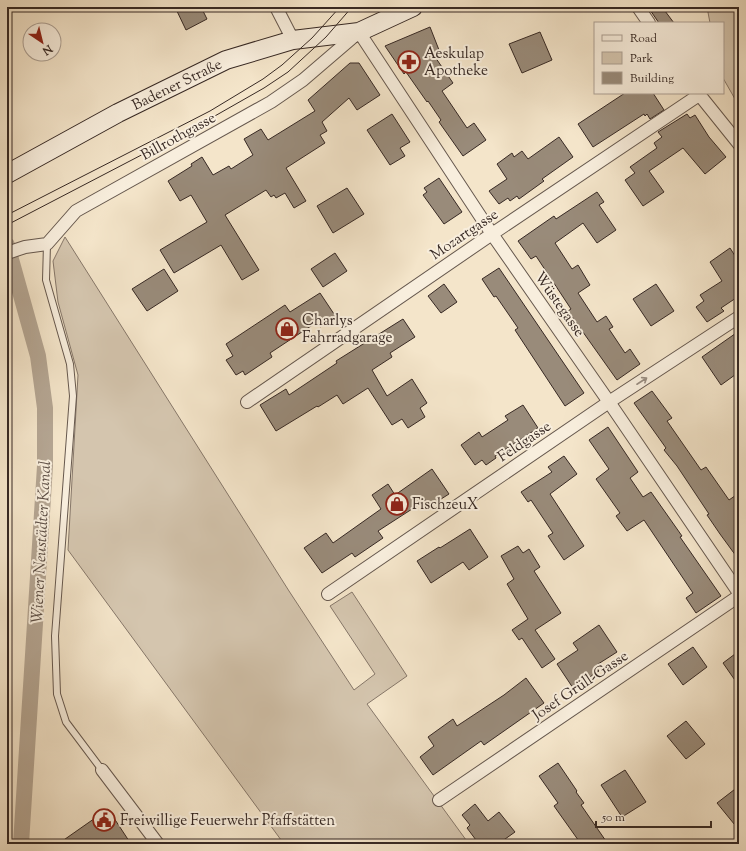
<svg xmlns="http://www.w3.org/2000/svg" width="746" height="851" font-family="'Sorts Mill Goudy',serif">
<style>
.green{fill:#d4c5ae;stroke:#867769}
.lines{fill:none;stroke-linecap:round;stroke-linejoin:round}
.canal{stroke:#b4a592;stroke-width:16}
.building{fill:#998b7a;stroke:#372924}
.lane-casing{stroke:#66584e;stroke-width:8}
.street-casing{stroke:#66584e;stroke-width:14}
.secondary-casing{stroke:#372924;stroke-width:20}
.lane{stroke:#f8eedd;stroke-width:6}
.street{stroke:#f8eedd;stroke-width:12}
.secondary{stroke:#f8eedd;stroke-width:18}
.tram{stroke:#372924;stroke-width:1}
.oneway{stroke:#988c80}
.labels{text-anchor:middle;stroke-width:4;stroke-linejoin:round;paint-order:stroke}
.poi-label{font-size:15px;fill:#372924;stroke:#f8eedd;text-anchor:start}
.street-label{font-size:15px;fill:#372924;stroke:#f8eedd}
.water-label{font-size:16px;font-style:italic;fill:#5c4e45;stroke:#f8eedd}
</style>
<rect width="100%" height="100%" fill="#f4e5ca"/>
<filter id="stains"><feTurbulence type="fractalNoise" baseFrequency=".005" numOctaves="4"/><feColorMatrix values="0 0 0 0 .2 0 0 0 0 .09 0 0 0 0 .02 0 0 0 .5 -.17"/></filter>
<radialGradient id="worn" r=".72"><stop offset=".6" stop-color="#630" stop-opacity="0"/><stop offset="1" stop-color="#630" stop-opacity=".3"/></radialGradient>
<path class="green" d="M707,7H739V106L723,78V23H710Z
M65,237L289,591L354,690L375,674L330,606L352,592L407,676L367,704L469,844H284L68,550L78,375L58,302L53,261Z"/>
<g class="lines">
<path class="canal" d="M7,245L38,356L45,408V466L21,844"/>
</g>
<path class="building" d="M175,7H201L207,19L186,30Z
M648,7H662L674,23H659Z
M430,27L439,50L433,54L453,83L442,91L467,128L474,123L486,140L463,156L439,122L441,120L428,101L427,102L406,72L404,74L385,46Z
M540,32L552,60L522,73L509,44Z
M350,63H359L380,95L357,110L349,98L322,122L327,131L320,135L325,143L286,168L306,201L294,208L285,193L276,198L274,195L271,197L266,190L225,215L259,270L242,280L221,245L174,273L160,250L207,222L191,195L180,201L168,181L192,166L191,164L202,157L213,175L229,166L231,169L253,155L244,139L261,129L268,140L315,111L308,100Z
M625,93H653L664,110L650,119L647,114L645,116L644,114L593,147L578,124Z
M392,114L410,142L400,148L405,156L390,165L367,130Z
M687,114L690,118L695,115L709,137L726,157L705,174L683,148L649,171L664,192L643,206L625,180L635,173L630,167L657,148L654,143L662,137L658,132Z
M559,137L573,157L542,179L544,181L519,199L517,196L510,201L508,198L499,204L489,191L507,179L497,164L512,153L514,157L522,151L528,159Z
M439,178L462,212L444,224L423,195L427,192L424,188Z
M347,188L364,214L333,233L317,206Z
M597,192L604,202L599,205L616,230L597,243L583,223L555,243L572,269L578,265L590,285L578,293L597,322L606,316L613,327L609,329L625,353L630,349L640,364L617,380L568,311L571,309L536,256L531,259L518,241L554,216L556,219Z
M730,248L739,262V296L721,308L724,311L707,322L696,307L704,301L700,295L722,281L710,262Z
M335,253L347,271L323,287L311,269Z
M499,268L584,393L565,406L515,330L518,328L496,296L494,297L482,279Z
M164,269L178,291L147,311L132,289Z
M444,284L457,302L441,313L428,296Z
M656,284L674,311L651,326L633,299Z
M320,293L336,317L320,327L317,322L270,353L272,357L245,375L243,371L236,375L226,360L233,356L226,344L285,305L290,312Z
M403,319L415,337L390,353L392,357L372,370L387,396L412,379L427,403L420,408L425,417L408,428L402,419L392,425L368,388L343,404L337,395L318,407L317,406L276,431L260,405L286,389L289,395L337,363L336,361Z
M739,331V372L721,385L702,357Z
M652,391L672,418L667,421L701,470L706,467L729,500L739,493V560L720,534L707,515L709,514L677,466L664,450L666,448L634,403Z
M523,405L538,428L495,456L496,458L486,465L482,460L475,465L461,445L479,432L482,437L508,420L505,416Z
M608,427L638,472L630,478L643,497L651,492L682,536L680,537L721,596L696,613L686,598L693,593L644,520L627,531L616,516L620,513L596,479L609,469L589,440Z
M564,456L577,474L550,494L584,546L564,560L548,536L553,533L531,500L528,502L521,492L552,472L548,467Z
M432,469L449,494L430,506L426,500L378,531L383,538L355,557L352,553L322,573L304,548L326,533L333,543L381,509L372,495L388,484L395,495Z
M470,529L488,557L469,570L463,562L431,583L417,561L439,547L440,548Z
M518,546L523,553L529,549L540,567L534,571L561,613L535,630L555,659L542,668L522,638L519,640L512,630L528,619L507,584L514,579L501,556Z
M599,625L617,652L595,666L599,671L573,688L557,664L578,650L573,643Z
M693,647L707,667L683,685L668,664Z
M739,651V686L723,663Z
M526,678L544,703L484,745L481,741L433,775L420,757L434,746L428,737L453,719L457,726L504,695Z
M686,721L705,744L686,759L667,736Z
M558,763L577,791L576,792L584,803L581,805L608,844H581L554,806L558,803L539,776Z
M625,770L646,802L622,817L601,785Z
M739,786V830L717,803Z
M475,804L488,821L499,812L515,832L498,844H479L467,828L470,825L462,815Z
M108,809L131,844H58Z"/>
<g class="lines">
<g class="lane-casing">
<path id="lane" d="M47,244L46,280L70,364L73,396L55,636L57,694L66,722L102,770"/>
</g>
<g class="street-casing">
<path id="street" d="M276,7L293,40
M638,7L649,23
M698,93L739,144
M7,253L25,247L47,244L76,211L271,102L303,80L359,32L492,234L609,402L739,593
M247,402L492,234L699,95
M328,594L609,402L739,317
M102,770L158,844
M439,800L739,596"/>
</g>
<g class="secondary-casing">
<g id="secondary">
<path id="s1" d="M7,174L118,113L226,60L293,40L359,32L413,7"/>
</g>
</g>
<use href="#lane" class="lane"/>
<use href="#street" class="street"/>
<use href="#secondary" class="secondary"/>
<path class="tram" d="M7,215L210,111L263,79L282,65L312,38L340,7
M7,225L199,125L264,88L288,72L326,37L352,7"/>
</g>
<defs><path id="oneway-shaft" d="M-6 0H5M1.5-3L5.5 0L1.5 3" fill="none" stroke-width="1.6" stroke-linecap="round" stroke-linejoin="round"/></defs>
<use class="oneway" href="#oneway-shaft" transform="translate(642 381) rotate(-33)"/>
<defs>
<g id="pharmacy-ring" transform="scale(1.15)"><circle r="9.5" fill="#f8eedd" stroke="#8f2418" stroke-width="1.5"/><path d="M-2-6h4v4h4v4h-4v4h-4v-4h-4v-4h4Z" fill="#8f2418"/></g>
<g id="shop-ring" transform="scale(1.15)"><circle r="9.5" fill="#f8eedd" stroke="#8f2418" stroke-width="1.5"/><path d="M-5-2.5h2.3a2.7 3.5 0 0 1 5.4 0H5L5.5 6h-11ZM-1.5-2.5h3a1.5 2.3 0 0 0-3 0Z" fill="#8f2418"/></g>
<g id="civic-ring" transform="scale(1.15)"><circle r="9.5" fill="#f8eedd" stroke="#8f2418" stroke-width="1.5"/><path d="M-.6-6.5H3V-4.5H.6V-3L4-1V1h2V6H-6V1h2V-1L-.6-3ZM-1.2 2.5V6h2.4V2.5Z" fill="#8f2418"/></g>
</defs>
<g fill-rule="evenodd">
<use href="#pharmacy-ring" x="409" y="62"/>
<use href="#shop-ring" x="287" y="329"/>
<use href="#shop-ring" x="397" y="504"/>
<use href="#civic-ring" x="104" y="820"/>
</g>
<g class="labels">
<g class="poi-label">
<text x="424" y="58">Aeskulap<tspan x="424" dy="17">Apotheke</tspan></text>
<text x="302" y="325">Charlys<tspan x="302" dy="17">Fahrradgarage</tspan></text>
<text x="412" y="509">FischzeuX</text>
<text x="120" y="825">Freiwillige Feuerwehr Pfaffstätten</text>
</g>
<g class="street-label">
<text dy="5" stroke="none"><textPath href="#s1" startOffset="192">Badener Straße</textPath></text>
<text transform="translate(178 136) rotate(-29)" y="5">Billrothgasse</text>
<text transform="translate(464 234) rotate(-34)" y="5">Mozartgasse</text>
<text transform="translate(560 304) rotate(55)" y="5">Wüstegasse</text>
<text transform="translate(524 441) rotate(-34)" y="5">Feldgasse</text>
<text transform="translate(580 685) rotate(-34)" y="5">Josef Grüll-Gasse</text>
</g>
<g class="water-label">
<text transform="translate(40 542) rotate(-87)" y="6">Wiener Neustädter Kanal</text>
</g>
</g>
<rect width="746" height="851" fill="none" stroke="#f4e5ca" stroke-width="24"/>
<rect x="8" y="8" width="730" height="835" fill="none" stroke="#372924" stroke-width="2"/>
<rect x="12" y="12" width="722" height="827" fill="none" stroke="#372924"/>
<rect x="594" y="22" width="130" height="72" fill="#f8eedd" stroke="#ab9f93"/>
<rect x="602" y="35" width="20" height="6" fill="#f8eedd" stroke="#ab9f93"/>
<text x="630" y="42" font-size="12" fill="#372924">Road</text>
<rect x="602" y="52" width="20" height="12" fill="#d4c5ae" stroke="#ab9f93"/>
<text x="630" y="62" font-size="12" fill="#372924">Park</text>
<rect x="602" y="72" width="20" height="12" fill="#998b7a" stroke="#ab9f93"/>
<text x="630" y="82" font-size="12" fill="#372924">Building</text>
<g transform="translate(42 42) rotate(145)"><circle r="19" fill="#f8eedd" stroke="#ab9f93"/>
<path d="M0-3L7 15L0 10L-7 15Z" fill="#8f2418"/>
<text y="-6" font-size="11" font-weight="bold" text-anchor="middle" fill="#372924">N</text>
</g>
<path d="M596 821v6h115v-6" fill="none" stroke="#372924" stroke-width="2"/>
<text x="602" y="821" font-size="12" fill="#372924" stroke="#f8eedd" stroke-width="3" paint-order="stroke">50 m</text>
<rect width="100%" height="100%" filter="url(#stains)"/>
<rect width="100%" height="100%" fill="url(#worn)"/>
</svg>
